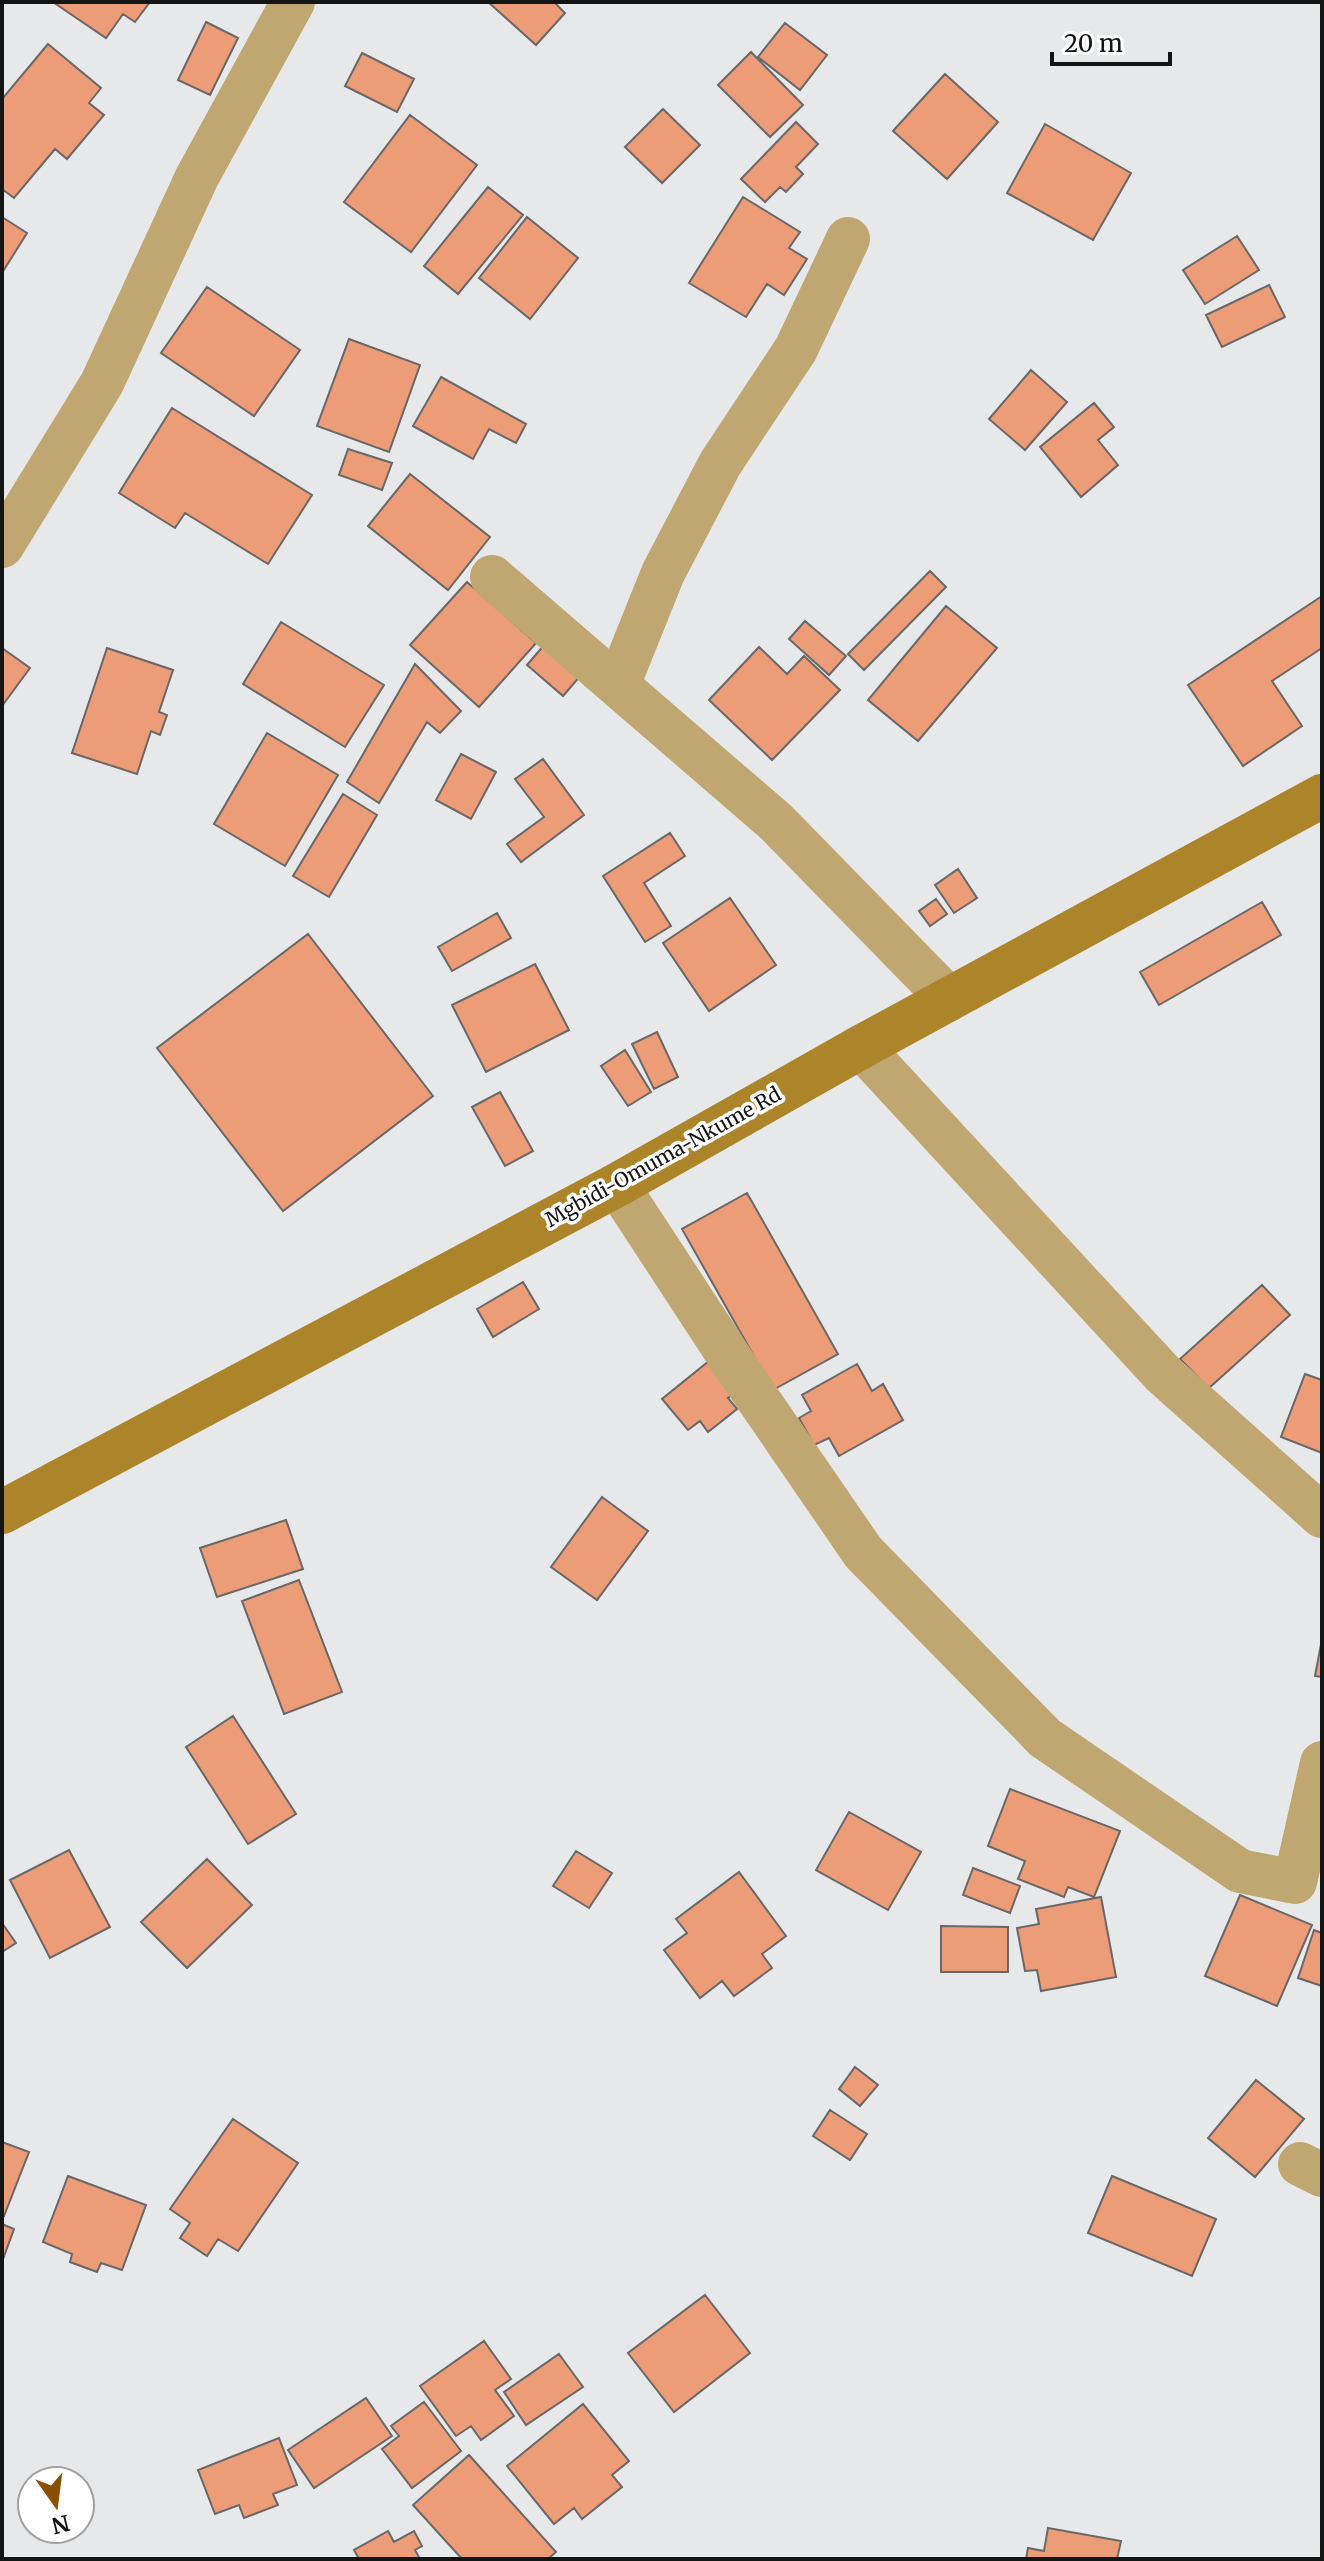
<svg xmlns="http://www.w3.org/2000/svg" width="1324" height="2561" font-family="Merriweather,serif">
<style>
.building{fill:#ed9c78;stroke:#696767;stroke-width:2}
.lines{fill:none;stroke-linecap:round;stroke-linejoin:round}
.street{stroke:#c0a772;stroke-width:44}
.secondary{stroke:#ac852a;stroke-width:44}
.labels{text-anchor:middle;stroke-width:7;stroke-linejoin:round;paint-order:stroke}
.street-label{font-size:20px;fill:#131414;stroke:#fff}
</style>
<rect width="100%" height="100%" fill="#e6e8e9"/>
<path class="building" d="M53,2H150L135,22L123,14L106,38Z
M488,2H554L565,13L536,45Z
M206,22L238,38L210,95L178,80Z
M785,23L827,55L800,90L758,57Z
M48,44L101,88L89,103L104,115L67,159L55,149L14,198L2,189V99Z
M751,52L803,105L770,137L718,85Z
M362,53L414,79L397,112L345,86Z
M945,74L998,122L947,179L893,131Z
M663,109L700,145L662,183L625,147Z
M410,115L477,165L411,252L344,202Z
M796,122L818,144L796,167L803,174L786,192L780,187L765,202L741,179Z
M1045,124L1131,173L1093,240L1007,193Z
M488,187L523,215L458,294L424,266Z
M743,197L800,232L789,248L807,259L784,295L767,284L746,317L689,283Z
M2,217L27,233L2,273Z
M527,217L578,258L530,319L479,278Z
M1237,236L1259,270L1205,304L1183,270Z
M1269,285L1285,317L1222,347L1206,315Z
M207,287L300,350L254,416L161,353Z
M349,339L420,365L389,452L317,426Z
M1031,370L1067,402L1025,450L989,419Z
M441,377L526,424L516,443L489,429L473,459L413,426Z
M1094,403L1114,427L1098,440L1118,465L1081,497L1040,447Z
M172,408L312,495L268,564L185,513L175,528L119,493Z
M348,449L392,463L382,490L339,475Z
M410,474L490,537L448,590L368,526Z
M930,571L946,587L864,670L848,654Z
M467,582L536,643L479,707L410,645Z
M1322,596V648L1272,681L1302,726L1243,766L1188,685Z
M946,606L997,648L918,741L868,700Z
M805,621L846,656L829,675L789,639Z
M281,622L384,685L345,747L243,684Z
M545,644L581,675L563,696L527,665Z
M759,647L787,674L804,656L840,690L772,760L709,700Z
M2,648L30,668L2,706Z
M107,648L173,670L159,712L167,715L160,735L151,731L137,774L72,753Z
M415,664L461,711L440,733L427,722L379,803L347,782Z
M267,733L338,775L285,866L214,824Z
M461,754L496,772L471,819L436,800Z
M543,759L584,815L521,862L507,844L544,817L515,779Z
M343,794L377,815L329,897L293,876Z
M670,833L685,856L644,883L671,926L645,942L603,876Z
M958,869L977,898L954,913L935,885Z
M730,898L776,965L709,1011L663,943Z
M936,899L947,914L930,926L919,911Z
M1262,902L1281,935L1159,1005L1140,972Z
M497,913L511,938L452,971L438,947Z
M308,934L433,1096L283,1211L157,1048Z
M535,964L569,1030L486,1072L452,1005Z
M657,1032L678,1077L654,1089L632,1044Z
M625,1050L651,1092L628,1106L601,1066Z
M500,1092L533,1151L505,1166L472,1107Z
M747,1193L838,1354L773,1390L682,1229Z
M523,1282L539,1309L493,1337L477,1309Z
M1262,1285L1290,1315L1209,1388L1180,1359Z
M714,1357L740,1389L728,1398L737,1409L708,1432L700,1421L688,1430L662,1399Z
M857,1364L872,1391L883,1384L903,1420L839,1456L829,1438L814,1445L799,1418L811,1411L802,1395Z
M1305,1374L1322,1380V1453L1281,1437Z
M602,1497L648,1531L597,1600L551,1567Z
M286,1520L303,1569L217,1597L200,1548Z
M299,1580L342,1692L284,1714L242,1601Z
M1322,1639V1677L1315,1676Z
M233,1716L296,1814L248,1844L186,1747Z
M1010,1789L1120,1831L1094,1897L1068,1887L1064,1897L1018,1879L1025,1861L988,1846Z
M849,1812L921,1852L888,1910L816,1870Z
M69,1850L110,1927L50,1958L10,1880Z
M576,1851L612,1873L589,1908L553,1886Z
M207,1859L252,1905L187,1968L141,1922Z
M973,1868L1020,1886L1010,1913L963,1895Z
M739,1872L786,1936L762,1954L772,1968L734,1996L722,1981L700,1998L664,1950L687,1933L676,1919Z
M1240,1895L1312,1925L1277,2006L1205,1976Z
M1101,1897L1116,1977L1041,1991L1037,1970L1025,1971L1017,1928L1039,1924L1036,1909Z
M2,1923L16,1943L2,1952Z
M941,1926L1008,1927V1972H941Z
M1314,1930L1322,1933V1986L1298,1978Z
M855,2067L878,2085L860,2106L839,2089Z
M1256,2080L1304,2119L1255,2177L1208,2138Z
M830,2110L867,2134L850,2160L813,2136Z
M233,2119L298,2163L238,2251L218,2239L207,2256L180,2238L190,2223L170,2209Z
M2,2142L29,2152L4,2216H2Z
M68,2176L146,2205L122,2270L101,2263L97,2272L70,2262L72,2254L43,2242Z
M1112,2176L1216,2219L1192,2276L1088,2233Z
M2,2224L14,2229L2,2262Z
M705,2295L750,2353L674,2412L628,2353Z
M484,2341L511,2379L495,2390L514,2416L481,2440L471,2426L456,2436L420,2386Z
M559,2354L583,2387L526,2425L504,2392Z
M366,2398L392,2436L314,2488L288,2450Z
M424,2402L461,2451L412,2488L382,2449L399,2436L391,2426Z
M583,2404L629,2461L612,2475L622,2487L582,2519L574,2508L554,2524L507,2466Z
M279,2438L297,2485L273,2494L278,2505L244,2518L239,2505L215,2514L198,2470Z
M469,2455L556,2552L548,2559H462L413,2505Z
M1048,2528L1121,2541L1117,2559H1026L1028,2548L1044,2551Z
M388,2531L394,2542L414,2531L422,2546L415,2550L420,2559H359L354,2550Z"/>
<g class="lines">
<path class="street" d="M2,546L102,383L197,177L293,2
M492,577L776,822L949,999
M618,685L663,573L720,464L796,349L848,239
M861,1047L1163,1374L1322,1516
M617,1185L734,1364L863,1552L1045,1738L1240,1871L1295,1882L1322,1763
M1300,2164L1322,2175"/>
<path class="secondary" d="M2,1512L617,1185L861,1047L1322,796"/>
</g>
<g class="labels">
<g class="street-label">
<text transform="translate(663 1157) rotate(-29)" y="7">Mgbidi-Omuma-Nkume Rd</text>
</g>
</g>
<rect width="1324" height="2561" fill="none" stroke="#131414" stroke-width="8"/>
<g transform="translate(56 2505) rotate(166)"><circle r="38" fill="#ffffff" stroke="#a1a1a1" stroke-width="2"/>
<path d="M0-6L14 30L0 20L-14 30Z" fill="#895005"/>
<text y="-12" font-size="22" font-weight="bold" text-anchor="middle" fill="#131414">N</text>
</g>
<path d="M1052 52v12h118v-12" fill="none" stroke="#131414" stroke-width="4"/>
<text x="1064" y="52" font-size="24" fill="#131414" stroke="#ffffff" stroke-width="6" paint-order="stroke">20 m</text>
</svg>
